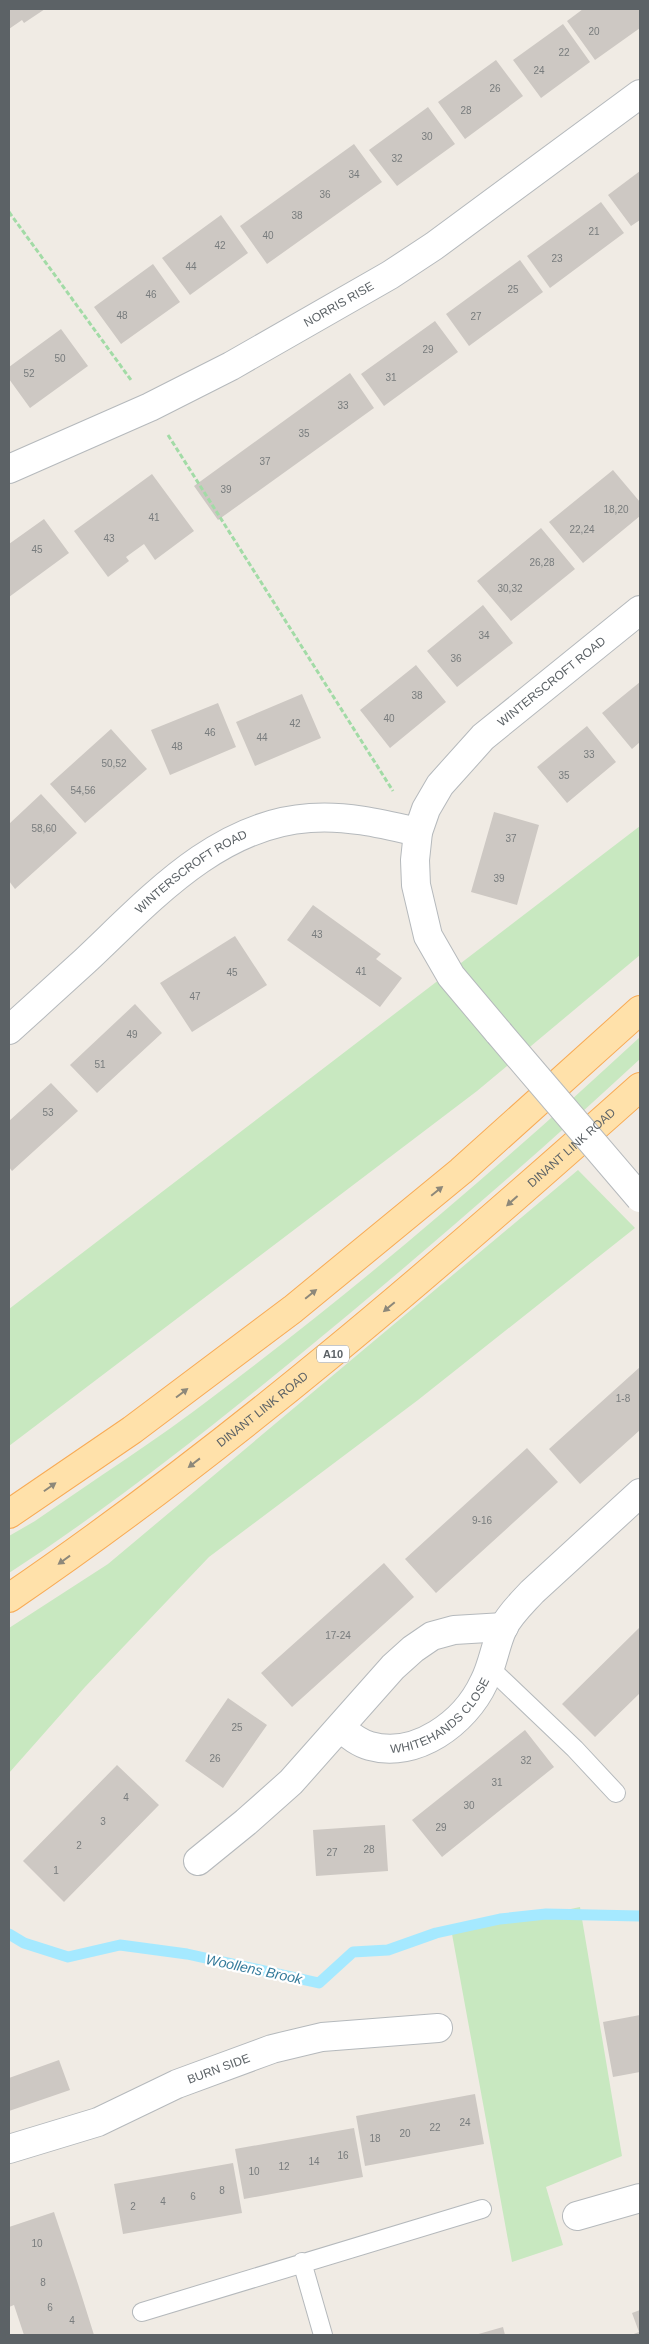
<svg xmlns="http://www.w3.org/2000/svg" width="649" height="2344" font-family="Arial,sans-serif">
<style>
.green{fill:#c8e8c0}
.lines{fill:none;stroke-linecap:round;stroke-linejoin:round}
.stream{stroke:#a5e9ff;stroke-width:11}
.building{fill:#cdc8c3}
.lane-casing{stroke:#b5b9bc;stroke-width:20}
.street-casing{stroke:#b5b9bc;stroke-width:30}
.primary-casing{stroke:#f8ab55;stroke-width:30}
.path{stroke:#a2dba6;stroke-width:3;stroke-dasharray:5 2.5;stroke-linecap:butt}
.lane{stroke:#fff;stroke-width:18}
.street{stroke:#fff;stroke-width:28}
.primary{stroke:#ffe1aa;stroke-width:28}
.street-bridge-casing{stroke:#b5b9bc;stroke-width:30;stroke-linecap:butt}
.street-bridge{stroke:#fff;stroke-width:28}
.oneway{fill:#8d887a}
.labels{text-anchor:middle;stroke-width:4.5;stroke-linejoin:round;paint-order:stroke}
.number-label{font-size:10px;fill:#787c7d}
.shield{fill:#fff;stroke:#8d9194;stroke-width:1}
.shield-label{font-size:11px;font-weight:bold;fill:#5c6266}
.street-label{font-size:12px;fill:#5c6266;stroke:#fff}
.water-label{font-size:14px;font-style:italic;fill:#357b9b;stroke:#fff}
</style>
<rect width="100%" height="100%" fill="#f0ebe4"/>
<path class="green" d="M640,826V955L477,1091L9,1446V1309Z
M640,1037V1059C529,1162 414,1261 297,1357C204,1433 109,1508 9,1573V1536L35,1521C95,1479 157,1440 214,1396C363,1284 504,1163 640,1037Z
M578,1170L635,1228L418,1400L209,1557L85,1687L9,1773V1628L108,1564Z
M580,1907L622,2156L546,2187L563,2245L512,2262L452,1934Z"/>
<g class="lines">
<path class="stream" d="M9,1934L24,1943L68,1957L120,1945L187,1954L319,1983L353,1952L388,1950L436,1933L500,1919L546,1914L640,1916"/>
</g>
<path class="building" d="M9,9H45L24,23L22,20L9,29Z
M583,9H640V28L595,60L567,21Z
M563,24L590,62L541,98L513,60Z
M496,60L523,96L465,139L438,102Z
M428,107L455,144L397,186L369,150Z
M354,144L382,182L267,264L240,226Z
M640,171V220L631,226L608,195Z
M601,202L624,233L550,288L527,256Z
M221,215L248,253L190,295L162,258Z
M520,260L543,292L469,346L446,314Z
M153,264L180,302L121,344L94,307Z
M435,321L458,352L384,406L361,374Z
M61,329L88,366L30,408L9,379V367Z
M350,373L374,408L218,520L194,486Z
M613,470L640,502V516L583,563L549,522Z
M152,474L194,531L155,560L144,544L126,557L129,561L108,577L74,531Z
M44,519L69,553L9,597V544Z
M541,528L575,569L511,621L477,581Z
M483,605L513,643L457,687L427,651Z
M416,665L446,702L390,748L360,710Z
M640,682V742L632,749L602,713Z
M302,694L321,738L255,766L236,722Z
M218,703L236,747L170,775L151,730Z
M587,726L616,762L567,803L537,767Z
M111,729L147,769L85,823L50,784Z
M41,794L77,833L15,889L9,881V824Z
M494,812L539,825L517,905L471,892Z
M313,905L381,954L376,959L402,978L380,1007L287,940Z
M235,936L267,985L192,1032L160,983Z
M135,1004L162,1033L97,1093L70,1065Z
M51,1083L78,1111L12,1171L9,1167V1121Z
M640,1367V1430L580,1484L549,1449Z
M527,1448L558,1482L436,1593L405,1559Z
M384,1563L414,1597L292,1707L261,1673Z
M640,1627V1693L595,1737L562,1704Z
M228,1698L267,1725L223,1788L185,1761Z
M525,1730L554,1767L442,1857L412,1820Z
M117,1765L159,1805L64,1902L23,1861Z
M385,1825L388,1871L316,1876L313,1830Z
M640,2015V2072L613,2077L603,2022Z
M59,2060L70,2090L9,2111V2078Z
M475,2094L484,2144L365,2166L356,2116Z
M354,2128L363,2177L244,2199L235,2149Z
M233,2163L242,2213L123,2234L114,2184Z
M54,2212L78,2284L94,2335H24L14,2305L9,2307V2227Z
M640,2310V2335H631L639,2332L632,2313Z
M503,2327L505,2335H475Z"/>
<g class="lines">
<g class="lane-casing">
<path id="lane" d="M490,1668L575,1749L616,1793
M302,2262L323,2335
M142,2312L482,2209"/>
</g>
<g class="street-casing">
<g id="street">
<path id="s1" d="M9,469L150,407L231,366L390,275L434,246L640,94"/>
<path id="s2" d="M9,1030C34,1007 60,984 85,961C148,902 216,824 310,818C346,815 383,824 418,832"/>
<path id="s3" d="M499,1033L451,976L428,936L416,885L415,860L418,832L426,809L440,785L483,737L640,610"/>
<path id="s4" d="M340,1728C349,1735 359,1743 370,1746C416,1759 465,1723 484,1682C493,1665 495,1645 503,1628C510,1614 522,1603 532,1592L640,1493"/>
<path d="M198,1861L246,1822L291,1782L393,1667L413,1649L432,1636L454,1630L504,1627"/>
<path id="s5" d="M9,2149L98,2122L177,2084L272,2049L322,2037L438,2028"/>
<path d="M577,2216L640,2198"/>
</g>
</g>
<g class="primary-casing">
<g id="primary">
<path d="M9,1514L132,1430L293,1309L461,1171L640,1010"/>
<path id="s6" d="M9,1598C233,1445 438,1267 640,1087"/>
</g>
</g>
<path class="path" d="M9,212L131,380
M168,435L393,791"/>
<use href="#lane" class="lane"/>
<use href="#street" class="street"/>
<use href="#primary" class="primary"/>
<g class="street-bridge-casing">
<path id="street-bridge" d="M499,1033L640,1198"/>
</g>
<use href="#street-bridge" class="street-bridge"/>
</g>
<defs><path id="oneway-solid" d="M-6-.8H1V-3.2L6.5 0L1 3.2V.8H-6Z" transform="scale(1.25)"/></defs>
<g class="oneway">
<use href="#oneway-solid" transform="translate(437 1191) rotate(-39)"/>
<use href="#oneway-solid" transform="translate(512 1201) rotate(138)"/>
<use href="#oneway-solid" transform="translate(311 1294) rotate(-39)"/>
<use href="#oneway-solid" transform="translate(389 1307) rotate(140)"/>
<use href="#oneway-solid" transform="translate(182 1393) rotate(-37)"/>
<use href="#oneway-solid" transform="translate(194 1463) rotate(142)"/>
<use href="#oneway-solid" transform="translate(50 1487) rotate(-35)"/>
<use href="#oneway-solid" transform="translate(64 1560) rotate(144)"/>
</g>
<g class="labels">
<g class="number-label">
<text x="594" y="35">20</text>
<text x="564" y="56">22</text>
<text x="539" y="74">24</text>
<text x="495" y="92">26</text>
<text x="466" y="114">28</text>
<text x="427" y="140">30</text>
<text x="397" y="162">32</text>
<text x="354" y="178">34</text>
<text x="325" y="198">36</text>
<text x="297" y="219">38</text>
<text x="594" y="235">21</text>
<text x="268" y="239">40</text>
<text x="220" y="249">42</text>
<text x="557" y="262">23</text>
<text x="191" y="270">44</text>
<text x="513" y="293">25</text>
<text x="151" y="298">46</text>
<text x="122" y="319">48</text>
<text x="476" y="320">27</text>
<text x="428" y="353">29</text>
<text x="60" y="362">50</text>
<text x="29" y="377">52</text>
<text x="391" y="381">31</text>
<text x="343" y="409">33</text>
<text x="304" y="437">35</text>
<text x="265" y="465">37</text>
<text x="226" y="493">39</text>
<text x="616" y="513">18,20</text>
<text x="154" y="521">41</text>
<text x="582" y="533">22,24</text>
<text x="109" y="542">43</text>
<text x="37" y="553">45</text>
<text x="542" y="566">26,28</text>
<text x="510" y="592">30,32</text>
<text x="484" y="639">34</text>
<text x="456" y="662">36</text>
<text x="417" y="699">38</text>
<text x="389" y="722">40</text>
<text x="295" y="727">42</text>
<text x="210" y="736">46</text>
<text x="262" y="741">44</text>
<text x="177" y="750">48</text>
<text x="589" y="758">33</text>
<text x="114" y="767">50,52</text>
<text x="564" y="779">35</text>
<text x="83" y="794">54,56</text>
<text x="44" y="832">58,60</text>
<text x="511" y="842">37</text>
<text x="499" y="882">39</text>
<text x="317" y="938">43</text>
<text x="361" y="975">41</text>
<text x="232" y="976">45</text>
<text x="195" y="1000">47</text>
<text x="132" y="1038">49</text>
<text x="100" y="1068">51</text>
<text x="48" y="1116">53</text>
<text x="623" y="1402">1-8</text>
<text x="482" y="1524">9-16</text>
<text x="338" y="1639">17-24</text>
<text x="237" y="1731">25</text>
<text x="215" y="1762">26</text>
<text x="526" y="1764">32</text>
<text x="497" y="1786">31</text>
<text x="126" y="1801">4</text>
<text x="469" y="1809">30</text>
<text x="103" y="1825">3</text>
<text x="441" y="1831">29</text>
<text x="79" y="1849">2</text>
<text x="369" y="1853">28</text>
<text x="332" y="1856">27</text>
<text x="56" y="1874">1</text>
<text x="465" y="2126">24</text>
<text x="435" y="2131">22</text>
<text x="405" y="2137">20</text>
<text x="375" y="2142">18</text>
<text x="343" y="2159">16</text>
<text x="314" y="2165">14</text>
<text x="284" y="2170">12</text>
<text x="254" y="2175">10</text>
<text x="222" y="2194">8</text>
<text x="193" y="2200">6</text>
<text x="163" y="2205">4</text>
<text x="133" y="2210">2</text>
<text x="37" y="2247">10</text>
<text x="43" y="2286">8</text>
<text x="50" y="2311">6</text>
<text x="72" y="2324">4</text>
</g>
<rect class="shield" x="317" y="1345.5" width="32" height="17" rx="4"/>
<g class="shield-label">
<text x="333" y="1358">A10</text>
</g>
<g class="street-label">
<text dy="4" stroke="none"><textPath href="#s1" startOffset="369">NORRIS RISE</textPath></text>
<text dy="4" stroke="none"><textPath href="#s3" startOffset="431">WINTERSCROFT ROAD</textPath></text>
<text dy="4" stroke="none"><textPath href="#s2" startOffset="242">WINTERSCROFT ROAD</textPath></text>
<text dy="4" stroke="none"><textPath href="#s6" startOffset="721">DINANT LINK ROAD</textPath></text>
<text dy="4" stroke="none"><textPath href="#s6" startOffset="316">DINANT LINK ROAD</textPath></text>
<text dy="4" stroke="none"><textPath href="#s4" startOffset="118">WHITEHANDS CLOSE</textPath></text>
<text dy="4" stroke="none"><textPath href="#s5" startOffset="225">BURN SIDE</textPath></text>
</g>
<g class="water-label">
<text transform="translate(254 1969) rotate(12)" y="5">Woollens Brook</text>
</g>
</g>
<rect width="649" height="2344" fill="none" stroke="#5c6266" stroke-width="20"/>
</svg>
